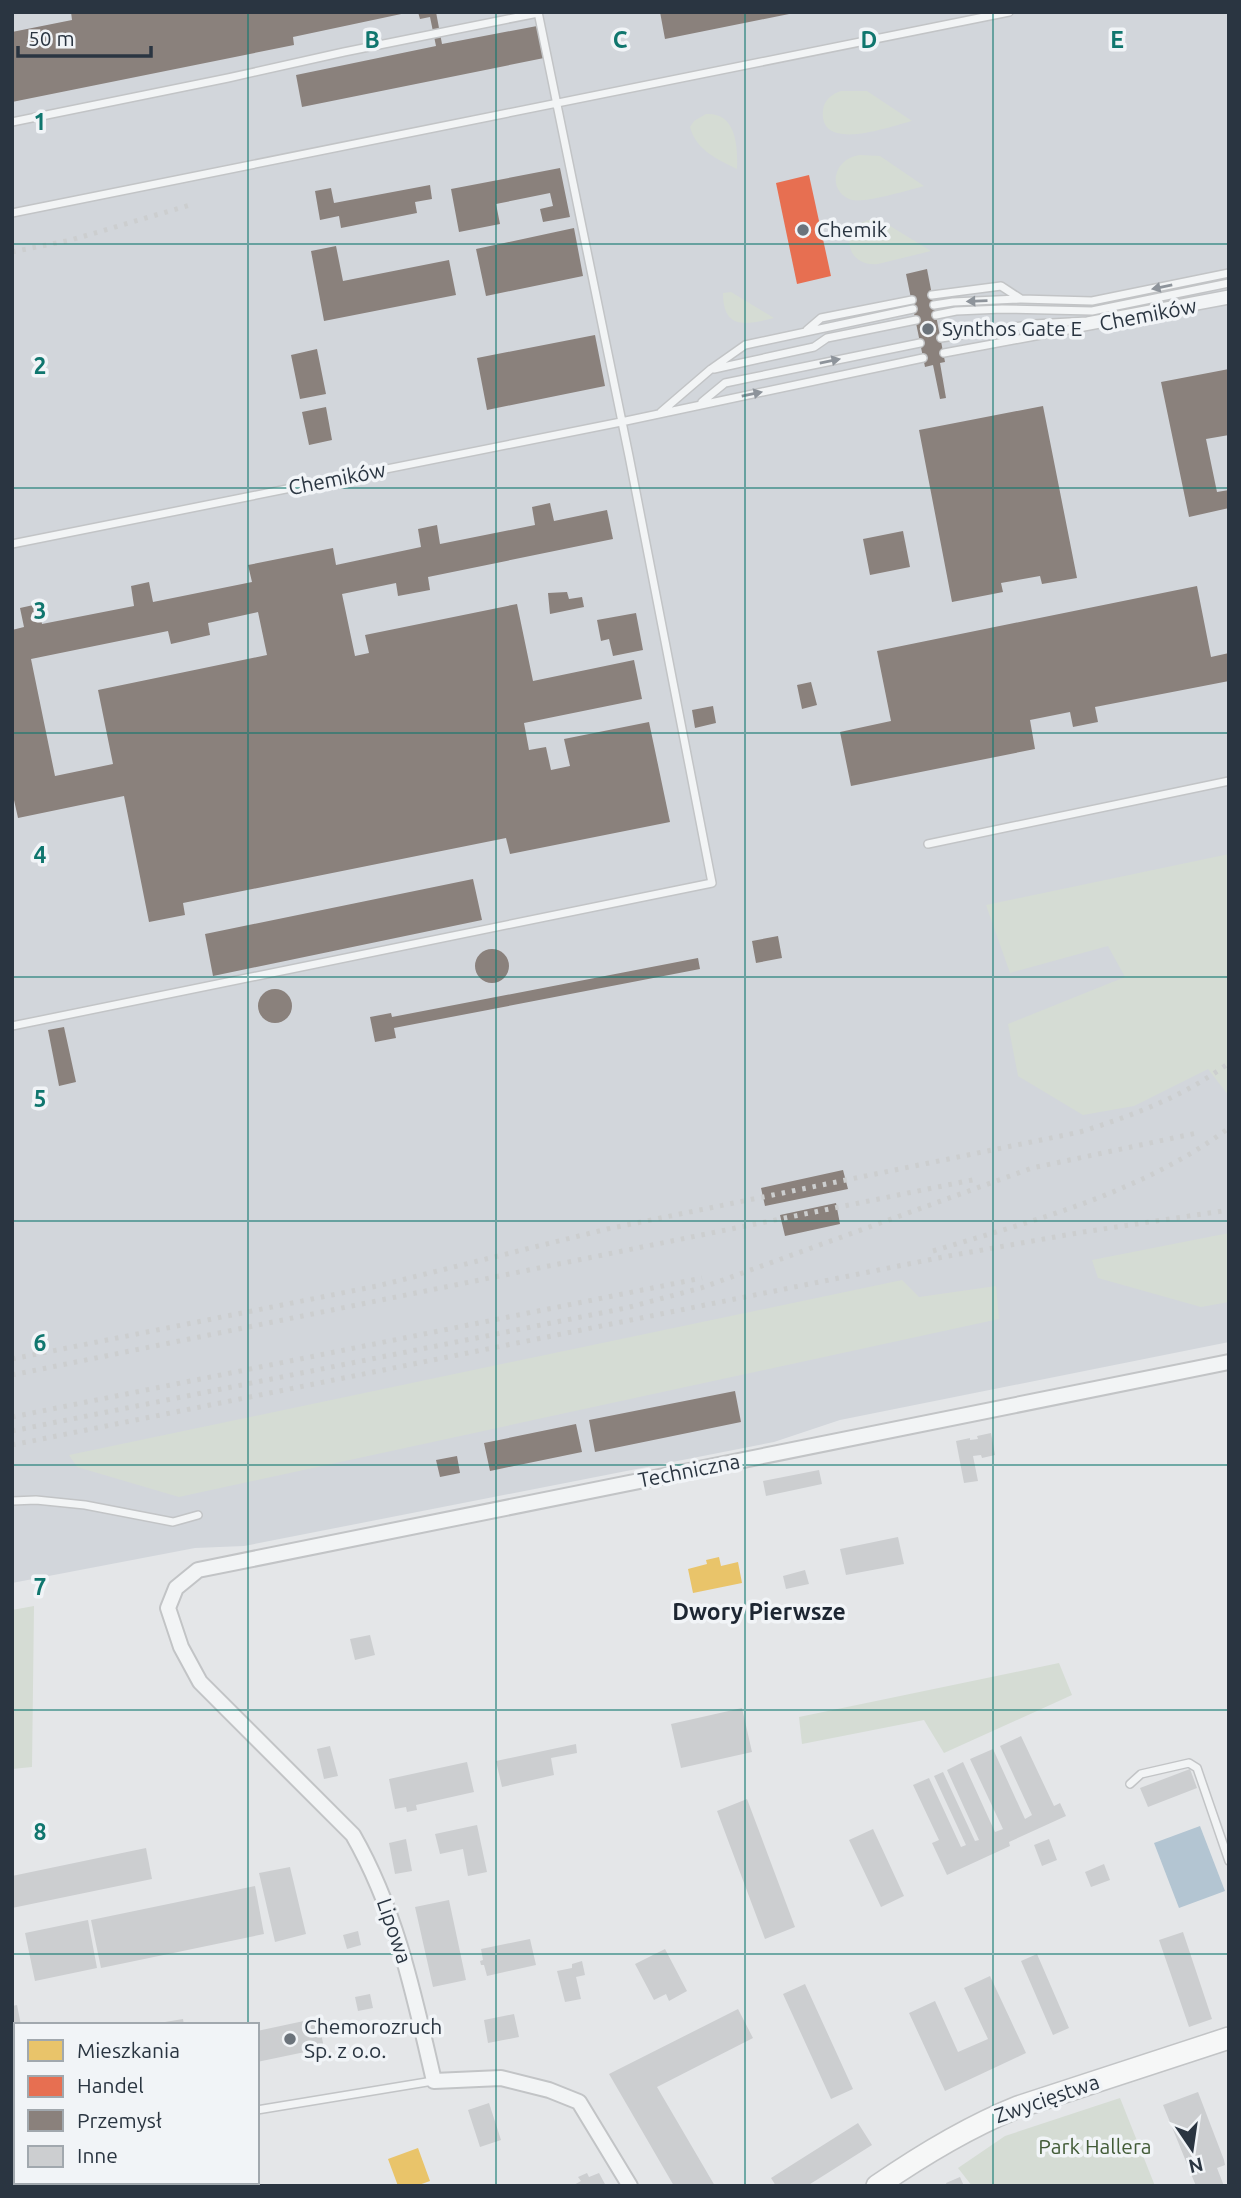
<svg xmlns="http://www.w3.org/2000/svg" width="1241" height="2198" font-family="Ubuntu,sans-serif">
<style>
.built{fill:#d2d6db}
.green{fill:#d5dcd4}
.water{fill:#b3c5d2}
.homes{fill:#e9c46a}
.shops{fill:#e76f51}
.industry{fill:#8a817c;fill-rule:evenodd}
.building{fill:#ccced0}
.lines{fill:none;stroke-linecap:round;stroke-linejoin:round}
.lane-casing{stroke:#c2c4c6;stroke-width:10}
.street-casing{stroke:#c2c4c6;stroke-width:18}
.secondary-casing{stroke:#c2c4c6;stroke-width:24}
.lane{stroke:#f2f4f5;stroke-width:7}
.street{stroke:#f2f4f5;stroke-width:14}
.secondary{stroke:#f6f7f7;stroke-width:21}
.rail{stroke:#cccecf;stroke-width:5;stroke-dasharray:3.5 7;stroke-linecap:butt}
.oneway{fill:#8e949b}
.grid{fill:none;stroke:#0f766e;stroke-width:2;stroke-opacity:0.55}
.poi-dot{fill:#6b737b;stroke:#f1f4f7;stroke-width:2.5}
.labels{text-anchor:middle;stroke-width:7;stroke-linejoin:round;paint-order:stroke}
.poi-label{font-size:21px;fill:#2a3541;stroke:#f1f4f7;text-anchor:start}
.street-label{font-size:21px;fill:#2a3541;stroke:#f1f4f7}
.park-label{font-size:21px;fill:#435c38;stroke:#f1f4f7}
.neighbourhood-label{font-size:23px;font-weight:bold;fill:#1d2632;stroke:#f1f4f7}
.grid-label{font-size:23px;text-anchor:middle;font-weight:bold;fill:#0f766e;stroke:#f1f4f7;stroke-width:7;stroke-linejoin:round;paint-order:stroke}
</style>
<rect width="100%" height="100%" fill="#e4e6e8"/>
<path class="built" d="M12,12H1229V1342L840,1420L774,1442L244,1546L195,1548L12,1583Z"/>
<path class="green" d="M841,91H867L912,121C891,126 818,154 823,110C824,100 832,94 841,91Z
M706,114C736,112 738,146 737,169C717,159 696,150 690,127L694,121Z
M861,155L880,156L924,186C909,190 866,203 852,200C825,191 834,157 861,155Z
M875,219L882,221L931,251L878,264C843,268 838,222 875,219Z
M731,292L736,295L774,318C746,325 723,330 723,293Z
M1229,854V1096L1208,1069L1134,1106L1083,1115L1018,1076L1008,1024L1125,977L1108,946L1010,973L986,905Z
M1229,1233V1302L1201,1307L1098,1278L1092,1260Z
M902,1280L919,1297L996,1286L999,1319L179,1497L77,1467L69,1455Z
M34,1606L32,1767L12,1769V1610Z
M1059,1663L1072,1695L944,1753L924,1720L802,1744L799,1717Z
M1120,2098L1155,2186H972L958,2168L1005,2136Z"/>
<path class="water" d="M1200,1826L1225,1891L1179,1908L1154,1843Z"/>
<path class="homes" d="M719,1557L721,1566L738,1562L742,1583L693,1593L688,1569L707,1564L706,1560Z
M418,2148L430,2181L416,2186H398L388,2159Z"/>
<path class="shops" d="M809,175L831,276L797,284L776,183Z"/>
<path class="industry" d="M71,12H406V13L293,37L294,45L12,102V32L72,20Z
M418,12H436L442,44L537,26L544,58L302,107L296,75L436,46L430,17L420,19Z
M660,12H793L794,13L665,39Z
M560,168L570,217L543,222L540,209L553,206L550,193L496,204L500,224L459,232L451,189Z
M430,185L432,199L415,202L417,213L341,228L339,216L320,220L315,191L331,188L334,203Z
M574,228L583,276L486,296L476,249Z
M336,246L343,281L449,260L456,295L324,321L311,251Z
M927,269L945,362L940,363L946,398L940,399L933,365L925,367L906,274Z
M595,335L605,386L487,410L477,358Z
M317,349L326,394L300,399L291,355Z
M1229,369V435L1206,439L1217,492L1229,490V508L1189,517L1161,382Z
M1043,406L1077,578L1042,584L1040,576L1001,583L1003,592L952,602L919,430Z
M326,407L332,440L309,445L302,412Z
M550,503L554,521L607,510L613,539L428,577L430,590L398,596L396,583L342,594L355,656L369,653L365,635L517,604L533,681L634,660L642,699L524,723L529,750L546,747L551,770L570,766L564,739L649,722L670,822L510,854L506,838L183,903L185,915L149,922L124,796L18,818L12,791V630L24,627L20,608L38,604L42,624L134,606L131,586L149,582L153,602L252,582L248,565L333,548L336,565L421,547L418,529L437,525L440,544L535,525L532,507ZM258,612L267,655L98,690L113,764L55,776L31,659L168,631L171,644L210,635L208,623Z
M903,531L910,567L870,575L863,539Z
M1197,586L1211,657L1229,653V681L1095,707L1098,722L1073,727L1070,712L1030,720L1035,749L851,786L840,732L891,721L877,651Z
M567,592L569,599L582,597L584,607L550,614L548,593Z
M636,613L643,650L613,656L609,639L601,641L597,620Z
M811,682L817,705L802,709L797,685Z
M713,706L716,723L695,728L692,710Z
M473,879L482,920L213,976L205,934Z
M778,936L782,958L756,963L752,941Z
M475 966a17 17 0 1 1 34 0a17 17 0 1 1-34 0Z
M698,958L700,969L394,1028L396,1038L375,1042L370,1017L391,1013L392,1017Z
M258 1006a17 17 0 1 1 34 0a17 17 0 1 1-34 0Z
M64,1027L76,1082L59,1086L48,1030Z
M843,1170L848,1189L765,1206L761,1188Z
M836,1203L840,1224L785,1236L780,1215Z
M735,1391L741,1422L595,1452L589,1420Z
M576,1424L582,1452L490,1471L484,1443Z
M457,1456L460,1473L440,1477L436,1460Z"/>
<path class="building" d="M991,1433L995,1455L982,1458L981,1455L973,1456L978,1481L964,1483L956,1441L970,1438V1440L978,1439L977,1436Z
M819,1470L822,1484L766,1496L763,1481Z
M898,1537L904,1564L846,1575L840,1549Z
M805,1570L809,1584L786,1589L783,1576Z
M370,1635L375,1655L355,1660L350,1639Z
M742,1708L752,1752L681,1768L671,1724Z
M1021,1736L1054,1806L1060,1803L1066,1816L1009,1842L1010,1846L947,1875L932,1843L939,1840L913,1785L929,1778L961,1847L966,1845L934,1776L943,1772L975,1841L979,1840L947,1770L963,1762L995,1832L1003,1829L970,1759L993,1749L1025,1819L1032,1815L1000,1746Z
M576,1744L577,1753L551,1758L554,1775L502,1787L496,1761Z
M330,1746L338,1776L324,1779L317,1749Z
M467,1762L474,1792L416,1805L417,1810L407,1812L406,1807L395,1809L389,1779Z
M1190,1769L1197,1788L1148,1807L1140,1788Z
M747,1799L795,1927L765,1939L717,1811Z
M477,1825L487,1872L468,1876L463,1849L440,1854L435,1834Z
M873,1829L904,1896L881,1907L849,1840Z
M406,1839L412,1871L395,1874L389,1843Z
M1049,1839L1057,1860L1042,1866L1034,1845Z
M146,1848L152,1879L12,1908V1876Z
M1104,1864L1110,1880L1091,1887L1085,1872Z
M290,1867L306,1934L275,1942L259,1873Z
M255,1886L264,1934L101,1968L91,1920Z
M449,1900L466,1980L433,1987L415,1907Z
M88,1920L97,1968L35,1981L25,1933Z
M358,1931L361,1945L347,1949L343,1935Z
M1183,1932L1212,2019L1189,2027L1159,1940Z
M530,1939L536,1965L487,1976L484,1965H481L480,1961L483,1960L481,1949Z
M665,1949L687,1991L669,2001L666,1994L654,2000L635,1964Z
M1037,1954L1069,2028L1053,2035L1021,1961Z
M582,1961L585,1975L576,1977L581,1999L565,2002L557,1971L572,1968V1964Z
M990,1976L1026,2053L945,2091L909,2013L935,2001L958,2052L988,2039L964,1988Z
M805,1984L853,2089L831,2099L783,1994Z
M370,1994L373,2008L358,2011L355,1997Z
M17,2005L21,2025H16V2047L12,2048V2006Z
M738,2009L753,2038L657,2087L715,2186H674L609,2074Z
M514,2014L519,2037L488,2043L484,2020Z
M318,2018L324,2048L257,2062V2031Z
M183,2019L184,2025H159V2023Z
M1198,2092L1224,2160L1225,2165L1217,2168L1224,2186H1196L1163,2105Z
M489,2103L501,2140L480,2147L468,2110Z
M858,2123L872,2145L807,2186H776L771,2178Z
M587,2173L589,2177L599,2173L606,2186H572L581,2181L578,2177Z
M960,2177L964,2186H947L946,2183Z"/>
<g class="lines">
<g class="lane-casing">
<path id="lane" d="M12,122L228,78L344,52L538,13
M12,213L1009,12
M932,295L1001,286L1021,299L1092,301L1229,273
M934,305L953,302L1020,299
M936,315L956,311L1002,309L1092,311L1229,283
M807,330L821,318L912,300
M941,338L1034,324L1087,321L1229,294
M944,353L1229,300
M714,369L814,347L827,338L916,320
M702,402L725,383L920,343
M661,412L711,369L745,345L913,309
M12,544L621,422L923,358
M928,844L1229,781
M12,1026L712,883L629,456L538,12
M12,1501L36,1500L85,1505L173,1522L198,1515
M1130,1784L1141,1774L1189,1763L1197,1768L1229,1861
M12,2105L16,2106
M257,2110L433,2081"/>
</g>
<g class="street-casing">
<path id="street" d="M630,2186L579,2102L549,2090L501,2078L434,2081C414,1995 397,1912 353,1835L200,1682L181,1647L168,1608L176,1588L198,1570L1229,1362"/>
</g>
<g class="secondary-casing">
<path id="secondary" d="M877,2186C922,2155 968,2127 1018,2107L1229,2038"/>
</g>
<use href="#lane" class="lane"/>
<use href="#street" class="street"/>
<use href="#secondary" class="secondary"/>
<path class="rail" d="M12,252L71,240L190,205
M933,1251C1038,1219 1139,1194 1229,1128
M12,1359L377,1286L607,1229L1080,1132C1134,1115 1183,1097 1229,1063
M12,1375L977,1179
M12,1417L702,1278
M12,1431L626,1308L701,1288L1032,1168L1197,1133
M12,1445L943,1257L1083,1232L1229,1210"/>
</g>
<defs><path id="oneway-solid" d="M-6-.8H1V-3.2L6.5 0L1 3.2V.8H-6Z" transform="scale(1.75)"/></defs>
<g class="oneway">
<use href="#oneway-solid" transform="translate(1162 287) rotate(168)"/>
<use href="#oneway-solid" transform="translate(977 301) rotate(178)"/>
<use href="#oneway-solid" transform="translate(830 361) rotate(-12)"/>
<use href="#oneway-solid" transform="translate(752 394) rotate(-12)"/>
</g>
<path class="grid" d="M248,12V2025M496,12V2186M745,12V2186M993,12V2186M12,244H1229M12,488H1229M12,733H1229M12,977H1229M12,1221H1229M12,1465H1229M12,1710H1229M12,1954H1229M248,2182V2186"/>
<g class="poi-dot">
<circle cx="803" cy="230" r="7"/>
<circle cx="928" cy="329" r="7"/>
<circle cx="290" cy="2039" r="7"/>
</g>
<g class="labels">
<g class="poi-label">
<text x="817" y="237">Chemik</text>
<text x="942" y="336">Synthos Gate E</text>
<text x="304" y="2034">Chemorozruch<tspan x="304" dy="24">Sp. z o.o.</tspan></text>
</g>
<g class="street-label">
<text transform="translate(1148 315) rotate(-11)" y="7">Chemików</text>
<text transform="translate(337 479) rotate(-11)" y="7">Chemików</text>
<text transform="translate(689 1471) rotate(-11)" y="7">Techniczna</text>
<text transform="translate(394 1931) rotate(71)" y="7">Lipowa</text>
<text transform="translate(1047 2099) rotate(-19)" y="7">Zwycięstwa</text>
</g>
<g class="park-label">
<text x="1095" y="2154">Park Hallera</text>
</g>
<g class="neighbourhood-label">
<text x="759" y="1620">Dwory Pierwsze</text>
</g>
</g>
<g class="grid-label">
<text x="372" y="48">B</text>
<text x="620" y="48">C</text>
<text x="869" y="48">D</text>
<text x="1117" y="48">E</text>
<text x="40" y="130">1</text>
<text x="40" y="374">2</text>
<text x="40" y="619">3</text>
<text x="40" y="863">4</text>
<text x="40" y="1107">5</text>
<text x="40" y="1351">6</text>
<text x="40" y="1595">7</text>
<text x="40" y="1840">8</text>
</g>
<rect width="1241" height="2198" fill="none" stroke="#2a3541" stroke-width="28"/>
<rect x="14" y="2023" width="245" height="161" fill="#f1f4f7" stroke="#a1a8ae" stroke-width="2"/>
<rect x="28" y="2040" width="35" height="21" fill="#e9c46a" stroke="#a1a8ae" stroke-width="2"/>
<text x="77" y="2058" font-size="21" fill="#2a3541">Mieszkania</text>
<rect x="28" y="2076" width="35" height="21" fill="#e76f51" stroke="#a1a8ae" stroke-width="2"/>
<text x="77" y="2093" font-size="21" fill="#2a3541">Handel</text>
<rect x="28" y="2110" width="35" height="21" fill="#8a817c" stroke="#a1a8ae" stroke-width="2"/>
<text x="77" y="2128" font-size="21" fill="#2a3541">Przemysł</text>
<rect x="28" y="2146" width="35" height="21" fill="#ccced0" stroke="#a1a8ae" stroke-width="2"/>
<text x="77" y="2163" font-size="21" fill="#2a3541">Inne</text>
<g transform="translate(1192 2149) rotate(167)" stroke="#f1f4f7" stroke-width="5" paint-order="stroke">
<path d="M0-5L12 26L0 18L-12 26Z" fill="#2a3541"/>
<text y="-10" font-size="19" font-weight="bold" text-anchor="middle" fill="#2a3541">N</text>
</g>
<path d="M18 46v10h133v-10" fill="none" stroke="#2a3541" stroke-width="3.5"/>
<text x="28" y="46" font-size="21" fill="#2a3541" stroke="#f1f4f7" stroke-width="5" paint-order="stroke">50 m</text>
</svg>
